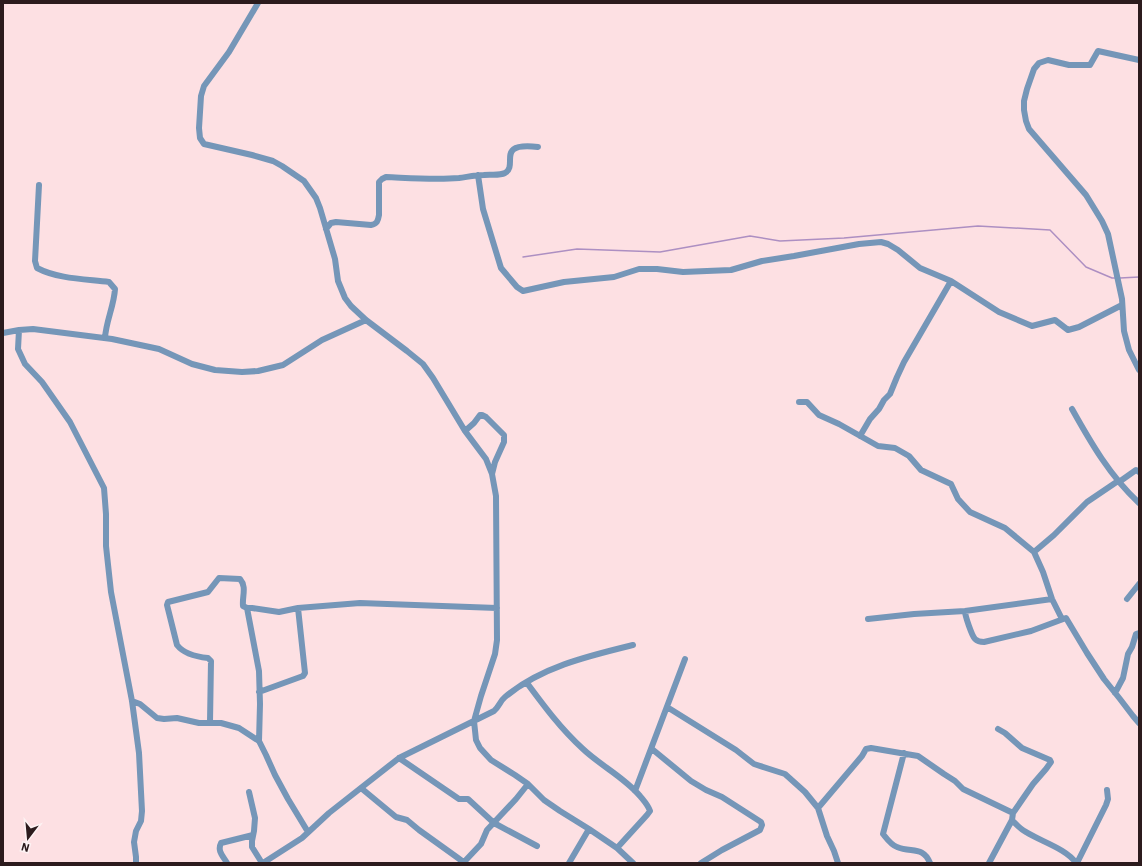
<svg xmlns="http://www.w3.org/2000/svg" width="1142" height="866" font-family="'IBM Plex Sans',sans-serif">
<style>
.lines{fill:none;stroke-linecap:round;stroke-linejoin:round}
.stream{stroke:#ad8fc2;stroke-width:1.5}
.minor{stroke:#7596b8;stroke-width:6}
</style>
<rect width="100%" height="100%" fill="#fde0e3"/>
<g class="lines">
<path class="stream" d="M523,257L577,249L660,252L750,236L780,241L844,238L978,226L1050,230L1086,267L1112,278H1116
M1120,278L1139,277"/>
<path class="minor" d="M258,3L229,52L204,86L201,96L199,128L200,138L204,144L252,155L273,161L282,166L304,181L316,198L320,208L335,259L338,281L345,298L351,306L366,320L407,351L423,364L433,378L465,431L486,459L492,474L496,496L497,640L495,654L481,696L474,721L476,740L480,748L491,760L515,775L528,784L544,800L560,811L589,829L617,848L633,863
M1139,60L1098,51L1090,65H1069L1048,60L1039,63L1034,69L1027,89L1024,101V110L1026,121L1029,129L1086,195L1102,221L1108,234L1122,299L1124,331L1129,350L1139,370
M478,175L483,209L501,268L517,287L523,291L564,282L614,277L639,269H657L683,272L731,270L762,261L794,256L859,244L881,242L888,244L898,250L920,268L951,281L999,312L1032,326L1055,320L1068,330L1079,327L1122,305
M39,185L35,261L37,268C58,279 85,279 109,282L115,289C114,306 106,321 105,338
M326,229L331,223L336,222L371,225C377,224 378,221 379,215V182L382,179L386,177C410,178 435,180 459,178C467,177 475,175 484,175C490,174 499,176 505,173C519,165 494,142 538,147
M19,330L18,349L25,364L42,382L70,422L104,488L106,514V546L111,592L132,701L139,753L142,811L141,821L136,831L134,842L136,857V863
M3,333L19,330L33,329L112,339L159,349L192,364L215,370L242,372L258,371L283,365L322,340L366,320
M799,402H807L819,415L839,424L878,446L895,448L909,456L921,470L951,484L958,499L970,512L1005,528L1034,552L1043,572L1052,599L1062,619
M1072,409C1091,443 1110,476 1139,503
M465,431L474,423L480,415H482L486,417L504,435V442L495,462L492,474
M860,436L870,419L879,409L884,400L890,394L897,377L904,362L951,281
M1119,482L1136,470L1139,472
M1034,552L1054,535L1087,502L1118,481
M1127,599L1139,584
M247,608L259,671L260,704L259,741
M965,611C965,616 972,636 975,639C978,642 981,642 984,642L1031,631L1066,618L1087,653L1104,679L1120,699L1133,716L1139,723
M868,619L914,614L965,611L1052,599
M527,683C544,706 561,729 583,749C601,766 624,777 640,796C644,801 648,805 650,811L647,815L617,848
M259,692L303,676L305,673L298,608
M1115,693L1123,678L1128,654L1132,647L1136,634L1139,633
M132,701L140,704L157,718L164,719L177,718L199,723H221L239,728L259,741L266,755L275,775L288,799L308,832
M667,707L736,750L754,764L785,774L805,792L818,808L827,836L834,851L838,863
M210,722L211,661L208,658C198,657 184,654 177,645L167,605L168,602L208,592L219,578L240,579C247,587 242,596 243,606L247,608H252L279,612L298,608L360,603L497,608
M998,729L1005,733L1022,748L1050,760L1051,762L1046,769L1033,784L1013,813
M652,749L691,781L706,790L722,797L761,822L762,825L760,830L722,850L701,863
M904,753L883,834C887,839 891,845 897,847C912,853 923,846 930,863
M399,758L459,799H468L494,823L537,846
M361,788L396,817L407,820L419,830L458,858L462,861H465L481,844L487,830L516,799L528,784
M635,791L685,659
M249,792L255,818L254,831L252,841V847L262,863
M818,808L862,756L866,749L871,748L918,756L944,774L955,781L963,789L1013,813L1012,820C1016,824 1020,829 1026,832C1040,841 1067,849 1076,863
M227,863C223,856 217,851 221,843L253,835
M263,863L302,838L329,813L399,758L494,711C499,707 500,701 505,697C541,667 588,656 633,645
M569,863L589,829
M989,863L1012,820
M1077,863L1106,805L1108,799L1107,790"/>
</g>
<rect width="1142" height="866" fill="none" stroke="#2c1b1d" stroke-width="8"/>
<g transform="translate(28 838) rotate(196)" stroke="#fdf3f4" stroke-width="3" paint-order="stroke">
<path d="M0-3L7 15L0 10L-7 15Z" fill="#2c1b1d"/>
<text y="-6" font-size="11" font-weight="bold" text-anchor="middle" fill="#2c1b1d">N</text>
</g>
</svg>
